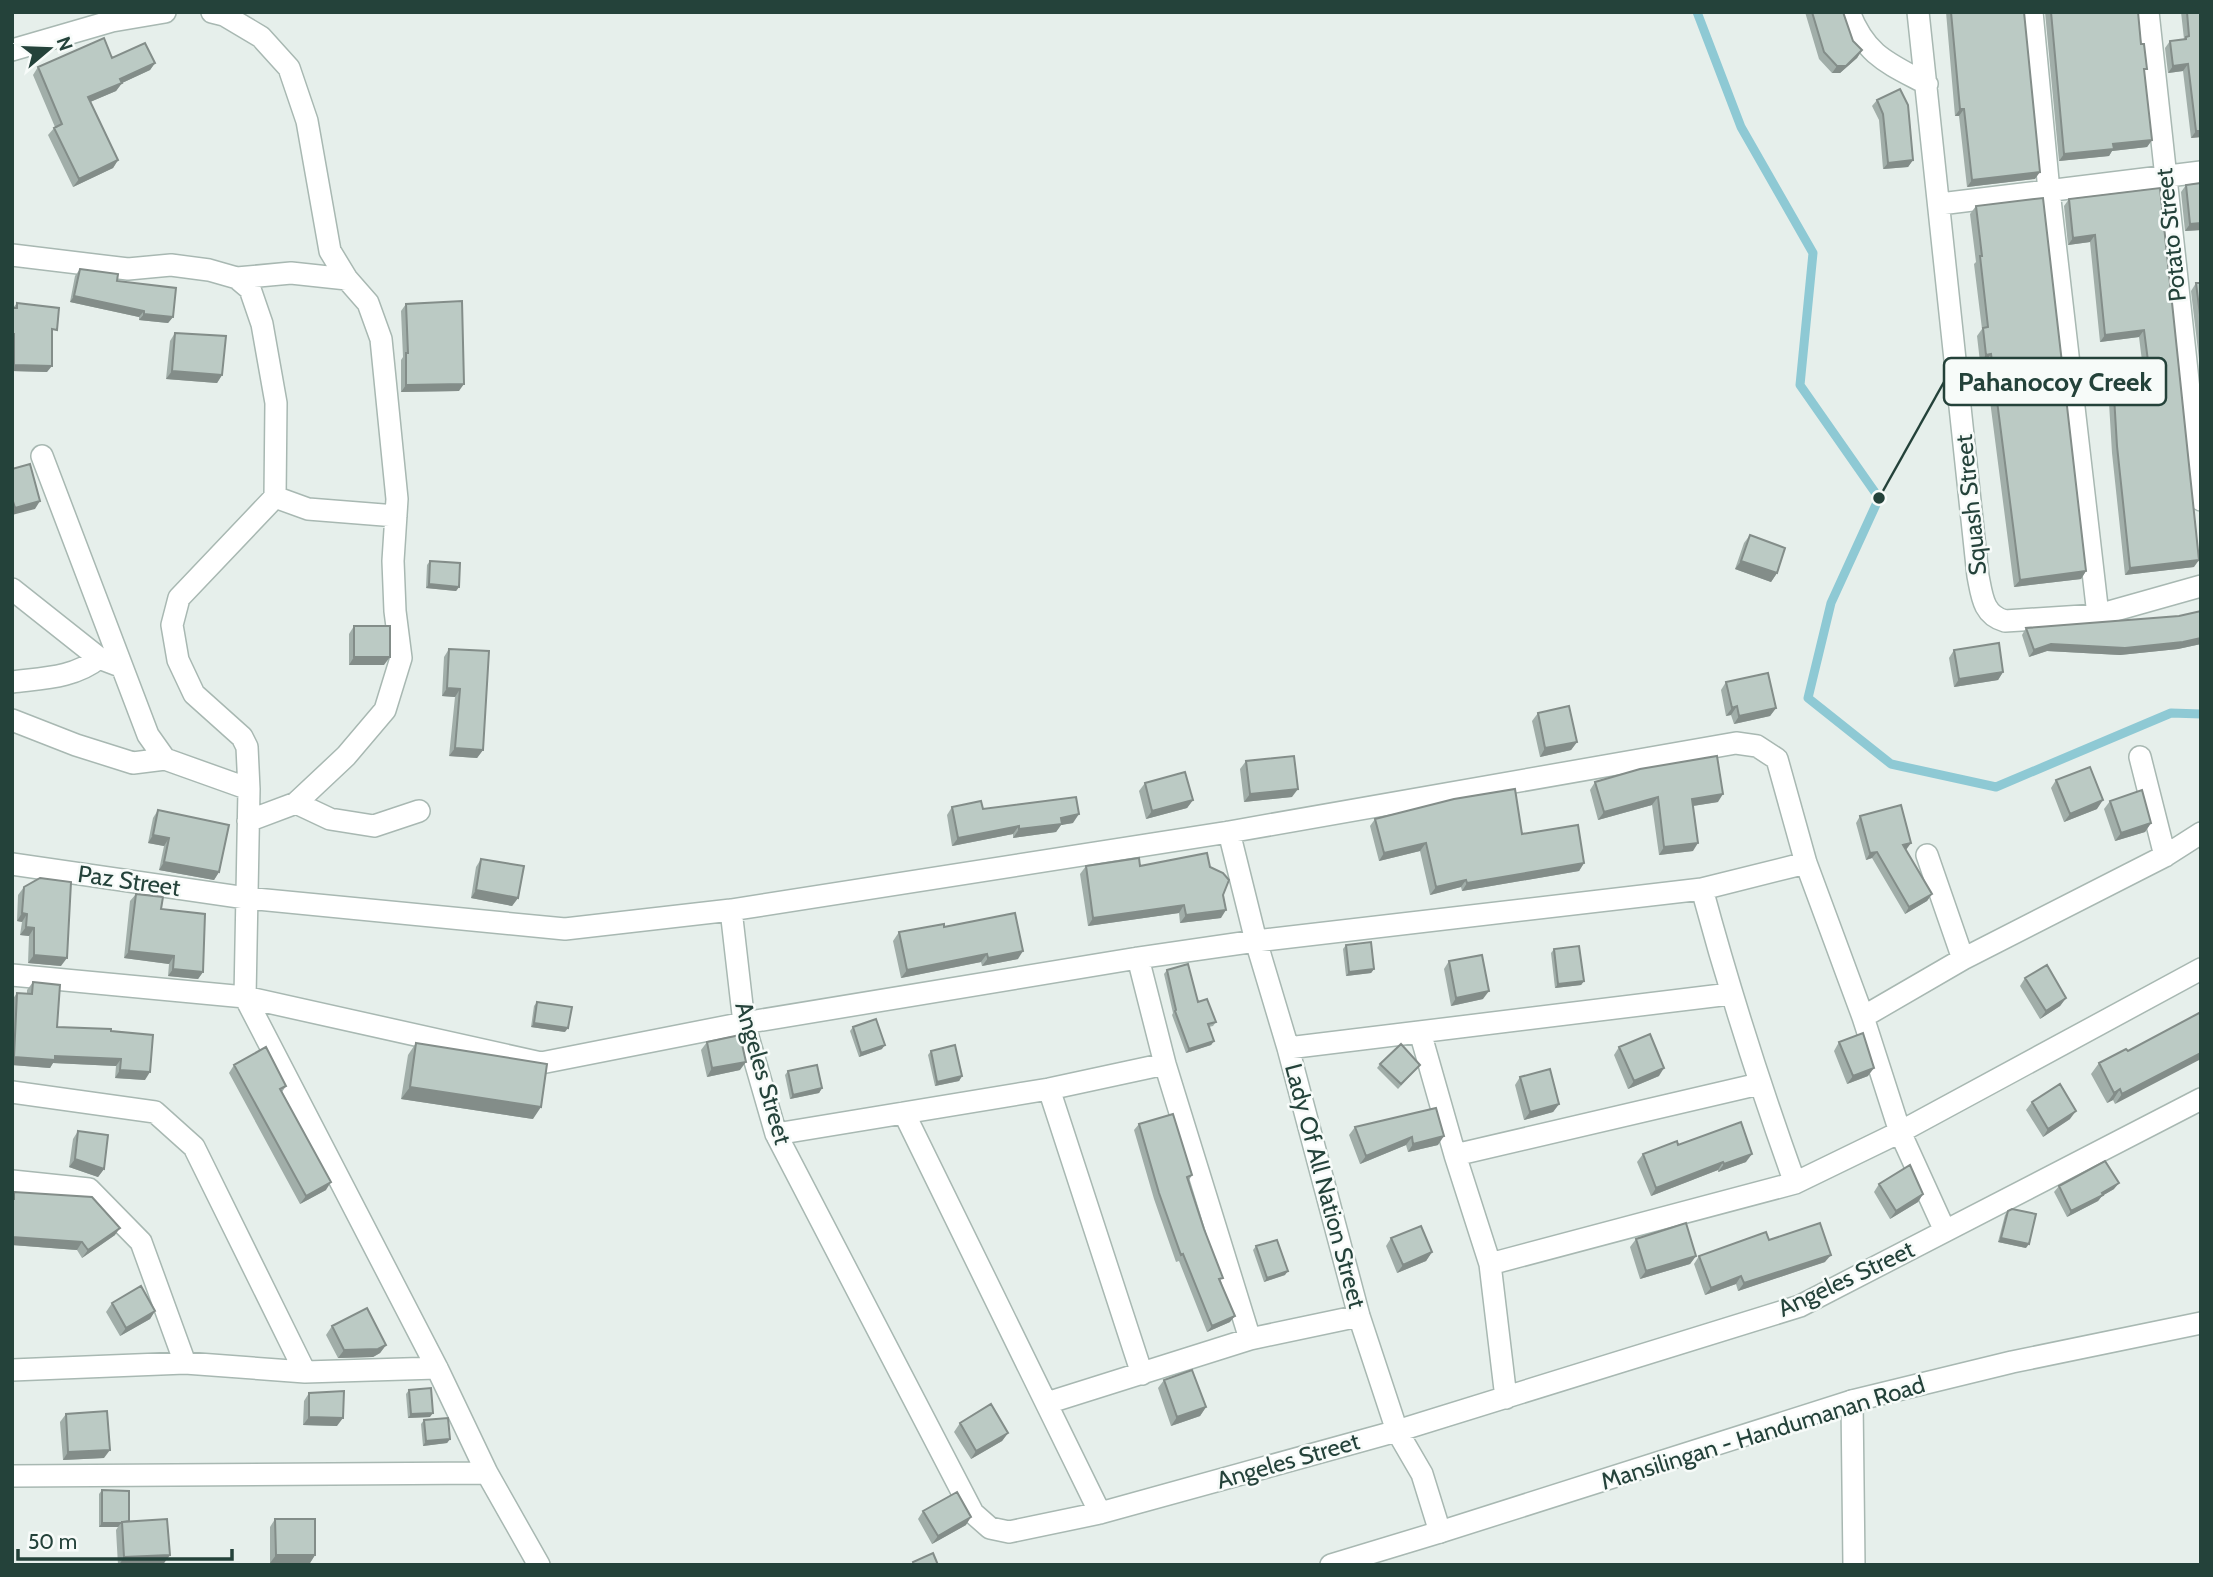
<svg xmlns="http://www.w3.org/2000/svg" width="2213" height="1577" font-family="Cabin,sans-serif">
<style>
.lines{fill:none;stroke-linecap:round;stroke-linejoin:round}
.stream{stroke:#8ec9d4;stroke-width:9}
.minor-casing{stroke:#a8b8b2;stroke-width:24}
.tertiary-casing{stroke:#a8b8b2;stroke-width:24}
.minor{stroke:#fff;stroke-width:21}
.tertiary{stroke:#fff;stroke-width:21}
.wall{fill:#a1aea9}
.shaded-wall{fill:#838d89}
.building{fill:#bbcac4;stroke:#838d89;stroke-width:2}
.labels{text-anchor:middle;stroke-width:5;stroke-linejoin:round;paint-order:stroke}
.street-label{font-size:24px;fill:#24423a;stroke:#f7fbf9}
.leader{fill:none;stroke:#24423a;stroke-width:2.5}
.callout-dot{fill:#24423a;stroke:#f7fbf9;stroke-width:2.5}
.callout{fill:#f7fbf9;stroke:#24423a;stroke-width:2.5}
.callout-label{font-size:26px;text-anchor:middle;font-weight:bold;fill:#24423a}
</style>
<rect width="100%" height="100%" fill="#e6efeb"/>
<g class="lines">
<path class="stream" d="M1697,12L1741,127L1813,253L1800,385L1879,498L1831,603L1808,698L1891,764L1996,787L2171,713L2201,714"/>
<g class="minor-casing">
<path id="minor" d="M212,12L224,15L261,37L289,68L307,121L330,251L347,279L368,303L381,339L397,499L393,561L395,611L401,658L385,710L346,756L296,803L248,821
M1849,12C1866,56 1888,63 1927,84
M1918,12L1978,576C1982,596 1983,615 2005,621L2098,615L2201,586
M2032,12L2049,191L2098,615
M2148,12L2201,500
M12,50L112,21L165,12
M1940,204L2201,172
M12,255L128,269L171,265L209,270L237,278L250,289L262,324L276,403L275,497L179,598L172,625L178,660L194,694L242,737L247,747L249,789L245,997L437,1368L487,1473L539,1565
M237,278L291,273L347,279
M42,456L148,735L165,759L249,789
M275,497L308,509L396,516
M12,589L99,658L120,666
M12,682C43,678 74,678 99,658
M12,720L76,745L133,763L165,759
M2140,757L2165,856
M296,803L330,819L374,826L419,811
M1229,832L1256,941L1288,1048L1359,1316L1397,1431L1422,1474L1440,1532
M1927,855L1963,959
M12,864L246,898L565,929L731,910L1229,832L1736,743L1757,746L1777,759L1806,863L1863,1017L1900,1132L1945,1231
M1702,889C1729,989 1760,1086 1795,1183
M731,910L744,1023L776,1134L973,1513L990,1528L1009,1532L1100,1513L1397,1431L1800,1306L2201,1099
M1138,958L1165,1064L1250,1339
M12,975L245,997L541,1063L744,1023L1138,958L1256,941L1702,889L1806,863
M1863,1017L1963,959L2165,856L2201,833
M1420,1032L1455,1155L1490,1264L1506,1398
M1288,1048L1730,994
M1049,1089L1142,1374
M12,1092L155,1112L194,1147L305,1372
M904,1113L1100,1513
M776,1134L1049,1089L1165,1064
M1455,1155L1759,1084
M12,1181L89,1189L141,1242L185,1363
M1490,1264L1795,1183L1900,1132L2201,969
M12,1370L185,1363L305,1372L437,1368
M1852,1401L1854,1565
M1047,1403L1250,1339L1359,1316
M12,1476L487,1473"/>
</g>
<g class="tertiary-casing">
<path id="tertiary" d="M1331,1565L1440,1532L1852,1401L2012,1362L2201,1323"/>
</g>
<use href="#minor" class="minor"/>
<use href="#tertiary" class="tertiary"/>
</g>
<path class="wall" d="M1805,12H1843L1853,41L1862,50L1857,58L1840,73H1832L1819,59Z
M1946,12H2024L2035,179L1967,187L1959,116H1955Z
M2045,12H2138L2152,140L2147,147L2112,151L2109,156L2059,161Z
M2181,12H2201V137L2191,138L2183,71L2168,73L2165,48L2170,41L2184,39Z
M112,58L155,63L150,70L122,83L116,91L90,102L118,160L113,168L73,187L48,135L55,127L33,75L38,67Z
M1877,100L1913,160L1908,167L1883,169L1879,120L1872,106Z
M2186,185L2201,230L2185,231L2181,192Z
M2160,188L2194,567L2125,575L2112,453L2109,403L2114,396L2146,393L2139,337L2100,342L2090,242L2068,245L2064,206L2069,199Z
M1976,206L2086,571L2081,579L2014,587L1985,362H1980L1977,336L1982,329L1974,264L1976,262L1970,214Z
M80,269L117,281L173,317L168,323L139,320V317L70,302L75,276Z
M2196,283H2201V376L2191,291Z
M17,303L52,335L47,372L12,371V308H13Z
M406,304L459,391L401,392V360L403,357L401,311Z
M175,333L222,375L217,383L166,379L170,341Z
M1750,535L1777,573L1771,582L1735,569L1744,543Z
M430,561L459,587L456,591L426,588L427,565Z
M2201,611V644L2178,649L2120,655L2047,651L2029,657L2022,635L2026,628L2179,616Z
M354,626L384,665H349V634Z
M449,649L483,750L477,758L449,756L455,697L442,696L444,657Z
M1954,650L2003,672L1998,680L1954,687L1949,658Z
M1726,682L1776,708L1770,716L1734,724L1731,715L1726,716L1721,690Z
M1538,713L1577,742L1571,750L1540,757L1532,721Z
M1246,761L1292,797L1244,802L1240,769Z
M2056,780L2097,809L2064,822L2051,788Z
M1595,782L1718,802L1693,806V851L1659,855L1652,805L1598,820L1590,790Z
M1145,783L1193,800L1187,808L1146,819L1139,791Z
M2110,801L2151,823L2145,832L2115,841L2104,809Z
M952,807L983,809L1073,823L1061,825L1056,832L1013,838V834L952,846L947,815Z
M158,810L219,872L214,880L159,870L164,846L148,843L153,818Z
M1860,816L1932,894L1927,901L1905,914L1872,858L1866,860L1856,823Z
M1375,819L1522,834L1584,863L1579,871L1462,891L1461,887L1430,895L1420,851L1379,861L1370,826Z
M481,859L518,898L512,906L471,898L476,867Z
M1086,866L1210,867L1223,895L1221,918L1180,923L1179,913L1088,926L1080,874Z
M24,887L61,966L28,963L29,936L20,935L22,922L17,921L18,895Z
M136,894L161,909L203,972L198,979L168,976L169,964L124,958L130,901Z
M944,927L1018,959L982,966L981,962L901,978L893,941L899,932Z
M1346,945L1374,969L1371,973L1346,976L1343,949Z
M1554,949L1584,981L1581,985L1555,988L1551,953Z
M1449,961L1483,999L1451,1006L1444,969Z
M1167,970L1216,1022L1213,1026L1209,1027L1214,1041L1211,1045L1186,1053L1172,1015L1173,1013L1164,974Z
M2025,978L2066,998L2060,1006L2040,1019L2020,986Z
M33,982L57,1027L111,1031L145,1080L115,1078L116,1066L53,1063L50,1068L12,1065V1000L17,993L27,994V990Z
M537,1002L565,1032L531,1027L534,1006Z
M2201,1012L2115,1104L2113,1100L2107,1103L2091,1074L2099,1063L2128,1051Z
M853,1027L882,1049L859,1057L850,1031Z
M707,1042L740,1070L707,1077L701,1050Z
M1839,1042L1868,1076L1847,1084L1834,1051Z
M416,1043L533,1119L401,1099L408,1055Z
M1619,1047L1659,1076L1628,1089L1614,1055Z
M931,1051L962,1076L959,1081L935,1086L928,1055Z
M1380,1064L1420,1065L1398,1089L1377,1068Z
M234,1065L286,1086L282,1092L326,1190L300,1204L229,1073Z
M788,1071L822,1088L819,1093L790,1099L785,1075Z
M1520,1077L1559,1104L1553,1112L1524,1120L1515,1085Z
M2032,1102L2070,1119L2043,1137L2026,1110Z
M1436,1108L1438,1145L1408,1152L1406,1145L1360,1164L1349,1135L1355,1127Z
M1139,1124L1192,1175L1189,1180L1230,1322L1207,1332L1179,1261L1176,1262L1154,1199L1134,1130Z
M78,1131L104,1169L98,1177L69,1167L73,1139Z
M1678,1145L1746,1162L1718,1172V1170L1651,1196L1637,1162L1643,1154Z
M1879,1184L1923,1194L1918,1202L1890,1219L1874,1192Z
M2059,1186L2114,1189L2102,1196L2098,1201L2067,1217L2054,1192Z
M14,1192L115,1235L82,1258L77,1250L12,1245V1194Z
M2008,1211L2026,1248L1998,1242L2005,1215Z
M1391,1238L1432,1252L1426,1261L1397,1273L1386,1246Z
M1636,1239L1696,1256L1690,1264L1640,1279L1630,1247Z
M1769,1240L1825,1262L1738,1291L1736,1284L1705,1295L1694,1264L1699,1256Z
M1256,1246L1285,1275L1264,1282L1253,1250Z
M112,1303L155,1311L150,1319L120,1336L106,1312Z
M332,1326L386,1345L380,1353L373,1357L338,1358L326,1335Z
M1164,1380L1206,1407L1200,1416L1171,1426L1158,1388Z
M409,1390L430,1417L408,1418L406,1394Z
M309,1393L337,1426L303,1425L304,1401Z
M66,1414L104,1458L63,1460L60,1422Z
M424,1420L450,1439L447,1443L423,1446L421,1424Z
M960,1423L1008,1433L1002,1441L971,1459L954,1432Z
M102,1490L129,1521L170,1555L164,1563L118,1565L116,1530L118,1527H99V1494Z
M923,1511L966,1525L932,1544L918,1519Z
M275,1519L315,1555L310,1563H270V1527Z"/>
<path class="shaded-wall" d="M1862,50L1857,58L1840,73H1832L1837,66Z
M155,63L150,70L122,83L116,91L83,105L88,97L120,79Z
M2188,64L2183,71L2168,73L2173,66Z
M1960,109H1964L1959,116H1955Z
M2196,131H2201V137L2191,138Z
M2152,140L2147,147L2112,151L2109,156L2059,161L2064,154L2113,144Z
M118,160L113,168L73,187L79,179Z
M1913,160L1908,167L1883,169L1888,163Z
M2040,172L2035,179L1967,187L1972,180Z
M2201,223V230L2185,231L2190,224Z
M2095,235L2090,242L2068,245L2073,238Z
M74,296L144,311L139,317L70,302Z
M144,314L173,317L168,323L139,320Z
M2144,330L2139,337L2100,342L2105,335Z
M1991,354L1985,362H1980L1986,355Z
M14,365L52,366L47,372L12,371V367Z
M172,371L222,375L217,383L166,379Z
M464,384L459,391L401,392L406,385Z
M40,501L35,509L12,515V512L15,508Z
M2199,560L2194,567L2125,575L2130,568Z
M1741,561L1777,573L1771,582L1735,569Z
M2086,571L2081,579L2014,587L2020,580Z
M429,584L459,587L456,591L426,588Z
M2201,638V644L2178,649L2120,655L2047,651L2029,657L2034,650L2051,644Z
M354,657H390L384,665H349Z
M2003,672L1998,680L1954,687L1959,679Z
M447,688L460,689L455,697L442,696Z
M1737,706L1731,715L1726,716L1732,708Z
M1776,708L1770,716L1734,724L1739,716Z
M1577,742L1571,750L1540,757L1545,748Z
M455,748L483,750L477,758L449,756Z
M1298,789L1292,797L1244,802L1250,794Z
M1723,794L1718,802L1686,807L1692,799Z
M1658,797L1652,805L1598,820L1604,812Z
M1193,800L1187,808L1146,819L1152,811Z
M2103,800L2097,809L2064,822L2070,814Z
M1079,814L1073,823L1061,825L1056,832L1013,838L1019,829L1061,818Z
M2151,823L2145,832L2115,841L2121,833Z
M1019,826L1013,834L952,846L958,838Z
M153,835L169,838L164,846L148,843Z
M1426,843L1420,851L1379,861L1384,853Z
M1698,843L1693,851L1659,855L1664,847Z
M1911,843L1906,850L1903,845Z
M1877,852L1872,858L1866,860L1870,853Z
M164,862L219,872L214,880L159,870Z
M1584,863L1579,871L1462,891L1467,883Z
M1466,880L1461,887L1430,895L1436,887Z
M476,890L518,898L512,906L471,898Z
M1932,894L1927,901L1905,914L1909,907Z
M1184,905L1179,913L1088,926L1093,918Z
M1226,910L1221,918L1180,923L1186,915Z
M22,913L27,914L22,922L17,921Z
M26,927L34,928L29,936L20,935Z
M129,951L174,956L169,964L124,958Z
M1023,951L1018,959L982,966L988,958Z
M987,954L981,962L901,978L907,970Z
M34,955L67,958L61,966L28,963Z
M173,969L203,972L198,979L168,976Z
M1374,969L1371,973L1346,976L1349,972Z
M1584,981L1581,985L1555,988L1558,984Z
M1489,991L1483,999L1451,1006L1456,998Z
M2066,998L2060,1006L2040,1019L2046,1011Z
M534,1023L568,1028L565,1032L531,1027Z
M1214,1041L1211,1045L1186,1053L1189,1049Z
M885,1045L882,1049L859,1057L861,1053Z
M2201,1053V1059L2115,1104L2122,1094Z
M55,1056L121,1059L116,1066L53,1063L50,1068L12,1065V1059L14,1057Z
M746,1062L740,1070L707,1077L712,1068Z
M1664,1068L1659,1076L1628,1089L1634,1081Z
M1874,1068L1868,1076L1847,1084L1853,1076Z
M120,1070L150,1072L145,1080L115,1078Z
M962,1076L959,1081L935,1086L937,1082Z
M410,1087L541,1107L533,1119L401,1099Z
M822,1088L819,1093L790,1099L793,1095Z
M2120,1089L2113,1100L2107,1103L2114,1093Z
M1559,1104L1553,1112L1524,1120L1530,1112Z
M2076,1111L2070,1119L2043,1137L2048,1129Z
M1444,1136L1438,1145L1408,1152L1413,1144Z
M1412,1137L1406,1145L1360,1164L1366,1156Z
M1752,1154L1746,1162L1718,1172L1724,1164Z
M75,1159L104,1169L98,1177L69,1167Z
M1723,1162L1718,1170L1651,1196L1656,1188Z
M331,1182L326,1190L300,1204L306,1196Z
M2119,1183L2114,1189L2102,1196L2098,1201L2067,1217L2071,1211Z
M1923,1194L1918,1202L1890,1219L1896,1211Z
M120,1228L115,1235L82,1258L88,1250Z
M12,1237L82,1242L77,1250L12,1245Z
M2001,1238L2029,1244L2026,1248L1998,1242Z
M1432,1252L1426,1261L1397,1273L1403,1265Z
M1831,1255L1825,1262L1738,1291L1744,1283Z
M1696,1256L1690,1264L1640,1279L1646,1271Z
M1288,1271L1285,1275L1264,1282L1267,1278Z
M1741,1276L1736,1284L1705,1295L1711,1288Z
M155,1311L150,1319L120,1336L126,1328Z
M1235,1316L1230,1322L1207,1332L1212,1326Z
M386,1345L380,1353L373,1357L338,1358L344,1350Z
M1206,1407L1200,1416L1171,1426L1177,1417Z
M433,1413L430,1417L408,1418L411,1414Z
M309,1417L343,1418L337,1426L303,1425Z
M1008,1433L1002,1441L971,1459L976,1451Z
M450,1439L447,1443L423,1446L426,1441Z
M110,1450L104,1458L63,1460L68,1452Z
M971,1517L966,1525L932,1544L938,1536Z
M102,1523H121L118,1527H99Z
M170,1555L164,1563L119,1565L124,1557Z
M276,1555H315L310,1563H270Z"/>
<path class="building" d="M1812,12H1843L1853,41L1862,50L1846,66H1837L1824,52Z
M1951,12H2024L2040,172L1972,180L1964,109H1960Z
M2051,12H2138L2141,44H2144L2147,69H2144L2152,140L2113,144L2114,149L2064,154Z
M2187,12H2201V131H2196L2188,64L2173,66L2170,41L2186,39V37L2189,36Z
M104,38L112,58L145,43L155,63L120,79L122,83L88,97L118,160L79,179L54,128L62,124L38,67Z
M1900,89L1908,105L1913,160L1888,163L1883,114L1877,100Z
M2201,183V223L2190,224L2186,185Z
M2160,188L2199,560L2130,568L2117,446L2114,396L2152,392L2144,330L2105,335L2095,235L2073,238L2069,199Z
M2043,198L2086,571L2020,580L1991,354L1986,355L1983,328L1988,327L1980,256H1982L1976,206Z
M80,269L118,274L117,281L176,288L173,317L144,314V311L74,296Z
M2196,283H2201V323Z
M462,301L464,384L406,385V353H408L406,304Z
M17,303L59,308L57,330L52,329V366L14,365V334H12V308H17Z
M175,333L226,336L222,375L172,371Z
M30,464L40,501L15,508L12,498V469Z
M1750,535L1785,548L1777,573L1741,561Z
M430,561L460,563L459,587L429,584Z
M2201,611V638L2183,642L2125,648L2051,644L2034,650L2026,628L2179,616Z
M354,626H390V657H354Z
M1999,643L2003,672L1959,679L1954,650Z
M449,649L489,651L483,750L455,748L460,689L447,688Z
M1768,673L1776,708L1739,716L1737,706L1732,708L1726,682Z
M1569,706L1577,742L1545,748L1538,713Z
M1294,756L1298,789L1250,794L1246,761Z
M1717,756L1723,794L1692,799L1698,843L1664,847L1658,797L1604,812L1595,782L1640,769Z
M2090,767L2103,800L2070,814L2056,780Z
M1185,772L1193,800L1152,811L1145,783Z
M1515,789L1522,834L1578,825L1584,863L1467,883L1466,880L1436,887L1426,843L1384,853L1375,819L1454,799Z
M2142,790L2151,823L2121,833L2110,801Z
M1076,797L1079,814L1061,818L1062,824L1019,829V826L958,838L952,807L981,801L983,809Z
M1901,805L1911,843L1903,845L1932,894L1909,907L1877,852L1870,853L1860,816Z
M158,810L229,825L219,872L164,862L169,838L153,835Z
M1207,853L1210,867L1223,873L1229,880L1223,895L1226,910L1186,915L1184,905L1093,918L1086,866L1139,858L1140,866Z
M481,859L524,866L518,898L476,890Z
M40,878L71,882L67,958L34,955V928L26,927L27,914L22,913L24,887Z
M136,894L163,897L161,909L205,914L203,972L173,969L174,956L129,951Z
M1015,913L1023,951L988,958L987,954L907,970L899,932L944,924V927Z
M1371,942L1374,969L1349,972L1346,945Z
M1579,946L1584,981L1558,984L1554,949Z
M1482,955L1489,991L1456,998L1449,961Z
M1188,964L1198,1002L1207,999L1216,1022L1208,1024L1214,1041L1189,1049L1175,1011L1176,1010L1167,970Z
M2047,965L2066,998L2046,1011L2025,978Z
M33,982L60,985L57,1027L111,1029V1031L153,1035L150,1072L120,1070L121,1059L55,1056V1060L14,1057L17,993L32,994Z
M537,1002L572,1007L568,1028L534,1023Z
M2201,1012V1053L2122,1094L2120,1089L2114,1093L2099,1063L2126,1049L2128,1051Z
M876,1019L885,1045L861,1053L853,1027Z
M1863,1033L1874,1068L1853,1076L1839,1042Z
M1650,1034L1664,1068L1634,1081L1619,1047Z
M740,1035L746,1062L712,1068L707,1042Z
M416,1043L547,1064L541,1107L410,1087Z
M1401,1044L1420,1065L1401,1084L1380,1064Z
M955,1045L962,1076L937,1082L931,1051Z
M266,1047L286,1086L280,1089L331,1182L306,1196L234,1065Z
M817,1065L822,1088L793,1095L788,1071Z
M1550,1069L1559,1104L1530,1112L1520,1077Z
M2060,1084L2076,1111L2048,1129L2032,1102Z
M1436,1108L1444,1136L1413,1144L1412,1137L1366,1156L1355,1127Z
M1173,1114L1192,1175L1187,1177L1204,1229L1223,1278L1219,1279L1235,1316L1212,1326L1183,1254L1181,1255L1159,1193L1139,1124Z
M1741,1122L1752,1154L1724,1164L1723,1162L1656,1188L1643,1154L1677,1141L1678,1145Z
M78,1131L108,1135L104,1169L75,1159Z
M2105,1161L2119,1183L2102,1193L2103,1195L2071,1211L2059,1186Z
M1910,1165L1923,1194L1896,1211L1879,1184Z
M14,1192L92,1197L120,1228L88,1250L82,1242L12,1237V1199H14Z
M2012,1209L2036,1214L2029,1244L2001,1238L2008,1211Z
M1686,1223L1696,1256L1646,1271L1636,1239Z
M1820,1223L1831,1255L1744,1283L1741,1276L1711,1288L1699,1256L1766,1232L1769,1240Z
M1421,1226L1432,1252L1403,1265L1391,1238Z
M1277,1240L1288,1271L1267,1278L1256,1246Z
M141,1286L155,1311L126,1328L112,1303Z
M367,1308L386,1345L378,1349L344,1350L332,1326Z
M1192,1370L1206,1407L1177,1417L1164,1380Z
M431,1388L433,1413L411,1414L409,1390Z
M344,1391L343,1418L309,1417V1393Z
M991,1404L1008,1433L976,1451L960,1423Z
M107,1411L110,1450L68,1452L66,1414Z
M448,1418L450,1439L426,1441L424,1420Z
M102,1490L129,1491V1521L122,1522V1523H102Z
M957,1492L971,1517L938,1536L923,1511Z
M167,1519L170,1555L124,1557L122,1522Z
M275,1519H315V1555H276Z
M933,1553L938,1565H914L913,1562Z"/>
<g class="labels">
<g class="street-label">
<text transform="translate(2171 235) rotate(-96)" y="8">Potato Street</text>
<text transform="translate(1971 505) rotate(-96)" y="8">Squash Street</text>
<text transform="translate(129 881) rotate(8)" y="8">Paz Street</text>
<text transform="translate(763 1073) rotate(74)" y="8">Angeles Street</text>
<text transform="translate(1325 1186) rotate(75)" y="8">Lady Of All Nation Street</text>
<text transform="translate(1846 1279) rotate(-25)" y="8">Angeles Street</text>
<text transform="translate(1763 1433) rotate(-17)" y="8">Mansilingan - Handumanan Road</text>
<text transform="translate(1288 1461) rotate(-16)" y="8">Angeles Street</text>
</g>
</g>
<path class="leader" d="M1879 498L1944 382"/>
<circle class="callout-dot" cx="1879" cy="498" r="7"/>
<rect class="callout" x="1944" y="358" width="222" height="47" rx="7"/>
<g class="callout-label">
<text x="2055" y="391">Pahanocoy Creek</text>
</g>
<rect width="2213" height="1577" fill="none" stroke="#24423a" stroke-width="28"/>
<g transform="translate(49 49) rotate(71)" stroke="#f7fbf9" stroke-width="5" paint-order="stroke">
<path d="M0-5L12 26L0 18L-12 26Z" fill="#24423a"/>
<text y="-10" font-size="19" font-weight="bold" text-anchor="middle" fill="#24423a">N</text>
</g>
<path d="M18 1549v10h214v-10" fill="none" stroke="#24423a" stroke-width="3.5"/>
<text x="28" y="1549" font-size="21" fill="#24423a" stroke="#f7fbf9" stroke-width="5" paint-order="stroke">50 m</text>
</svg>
